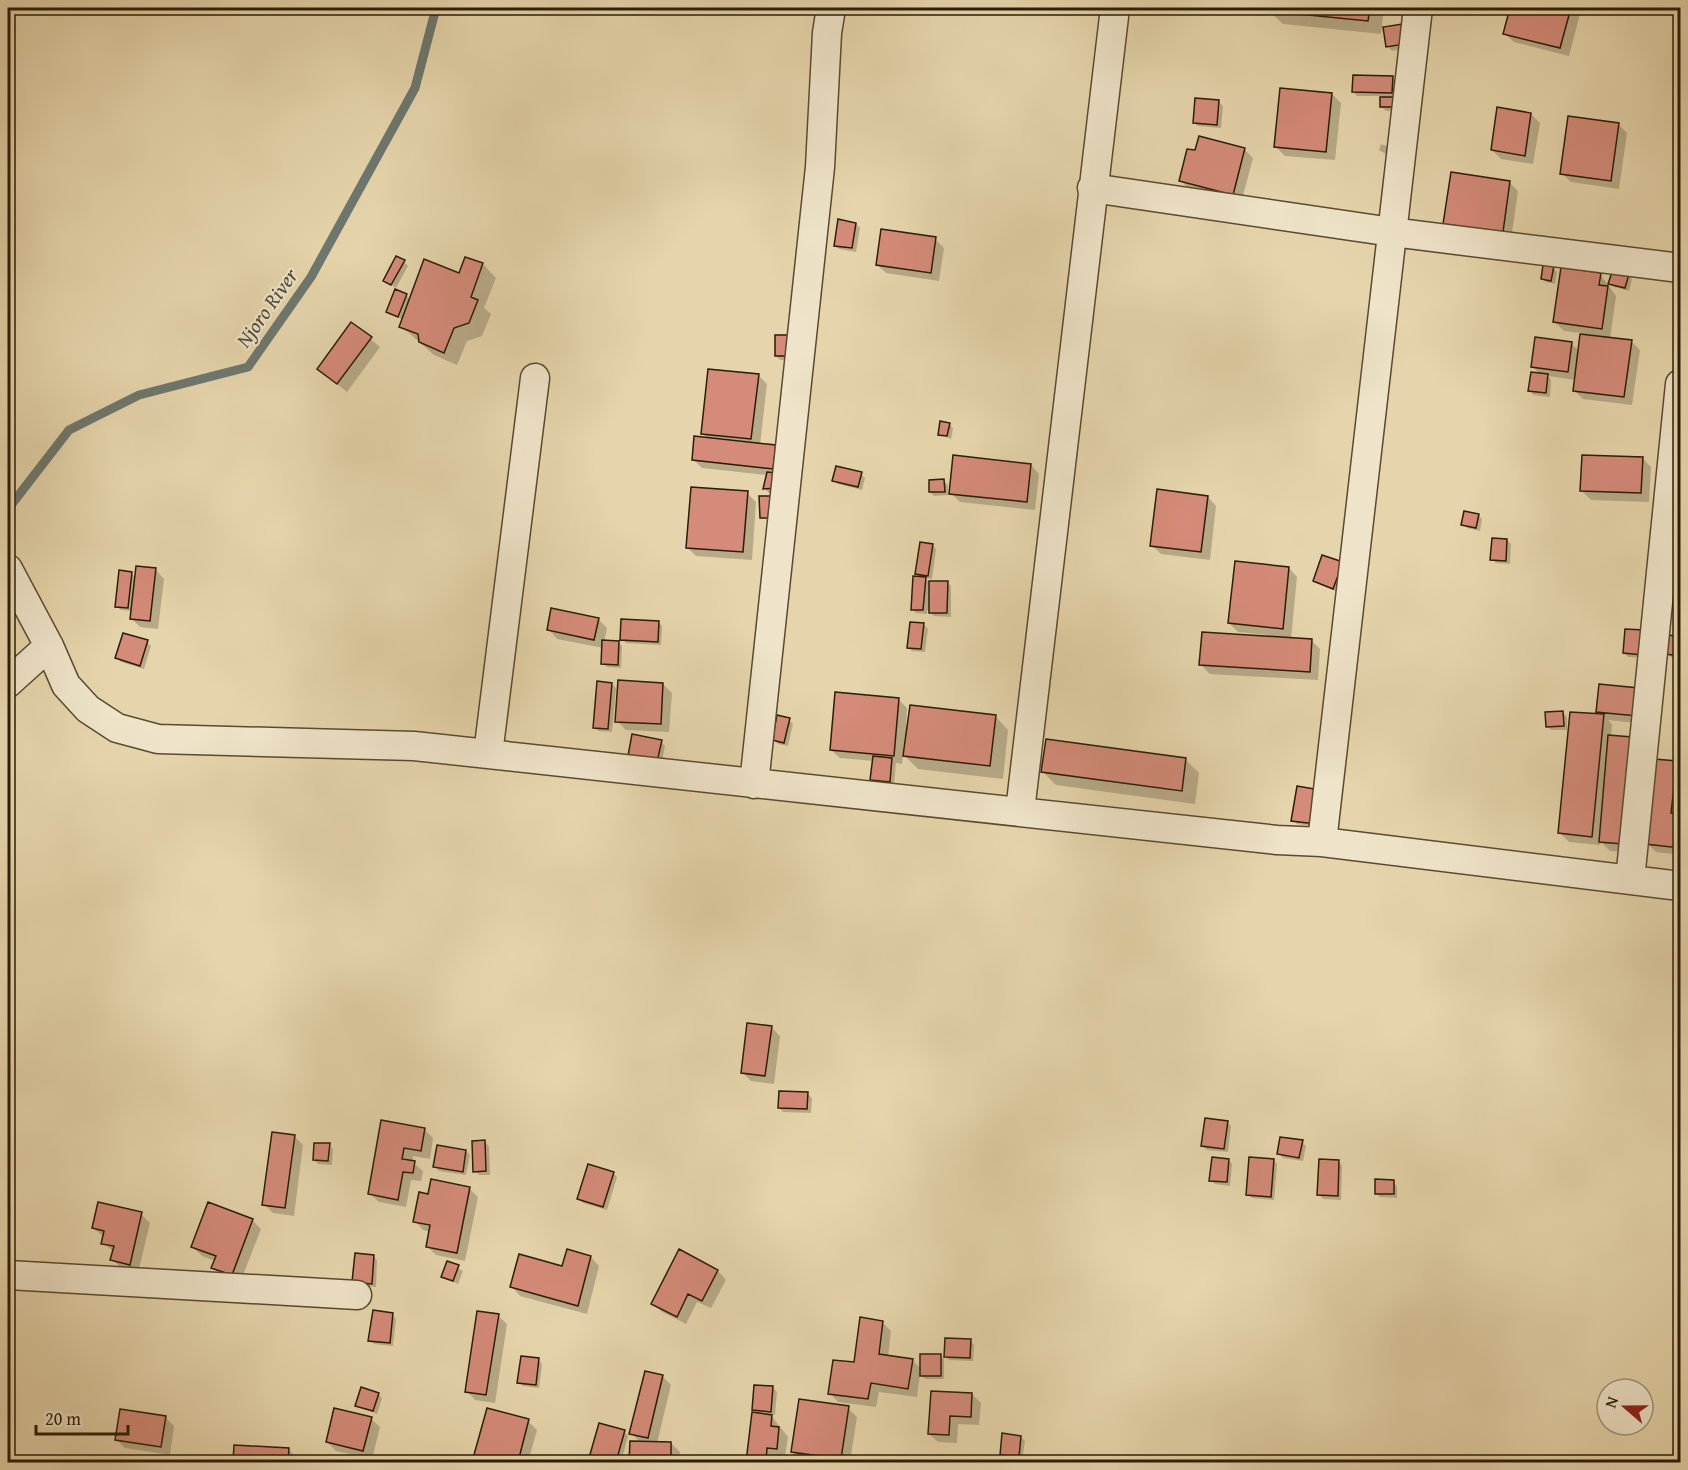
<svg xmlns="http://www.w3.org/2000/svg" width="1688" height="1470" font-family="'Gentium Book Plus',serif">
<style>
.shadow{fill:#0003}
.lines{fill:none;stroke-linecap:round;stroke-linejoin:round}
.stream{stroke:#6e786f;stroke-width:9}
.building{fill:#d48b79;stroke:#2b1c05;stroke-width:1.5}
.street-casing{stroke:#5a4a2f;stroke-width:31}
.street{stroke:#efe4c9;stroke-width:28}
.labels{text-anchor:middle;stroke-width:4.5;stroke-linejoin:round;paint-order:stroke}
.water-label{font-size:21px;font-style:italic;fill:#4d4a3a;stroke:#efe4c9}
</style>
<rect width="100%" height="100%" fill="#e6d5ac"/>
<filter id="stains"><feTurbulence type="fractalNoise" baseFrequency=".00333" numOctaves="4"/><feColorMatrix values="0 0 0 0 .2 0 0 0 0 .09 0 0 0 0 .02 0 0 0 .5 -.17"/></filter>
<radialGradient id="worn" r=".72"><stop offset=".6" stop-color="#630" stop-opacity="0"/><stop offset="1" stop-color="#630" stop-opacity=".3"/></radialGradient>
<path class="shadow" d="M1270,8H1384L1381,34L1283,24L1269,11Z
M1511,8H1579L1581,10L1569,56L1514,42L1505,34Z
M1385,28L1408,48L1392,51L1388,47Z
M1392,78L1396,82L1399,110L1386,111L1382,107L1381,96H1357L1353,92Z
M1332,94L1341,103L1335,160L1285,156L1276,147Z
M1219,102L1223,106L1221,128L1198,126L1194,122Z
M1531,114L1540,123L1533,164L1501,159L1492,150Z
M1618,124L1627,133L1619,189L1571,182L1562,173Z
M1381,144L1389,147L1391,157L1379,150Z
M1244,149L1253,158L1241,203L1189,189L1180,180Z
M1509,182L1518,191L1511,240L1454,232Z
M856,224L860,228L856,252L839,249L835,245Z
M935,239L944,248L939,281L886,273L877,265Z
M466,258L483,264L496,278L484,308L491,314L482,336L467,341L457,365L434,355L401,326L403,320L388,312L406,295L411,300L460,274Z
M404,262L408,266L396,288L385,280Z
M1553,268L1557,272L1555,284L1546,282L1542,278Z
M1600,274L1616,296L1610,339L1631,341L1640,350L1632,405L1583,399L1574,390L1576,380L1548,376L1551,380L1550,397L1534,395L1530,391L1541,375L1532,366L1571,343L1580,352L1582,333L1564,331L1555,322Z
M1628,275L1632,279L1629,291L1614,287L1610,283Z
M352,324L380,347L347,392L319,369Z
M776,336L793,360H780L776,356Z
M758,375L767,384L760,445L775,447L784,455L781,491L769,493L765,489L767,475L702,468L693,459L709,439L702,433Z
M949,424L953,428L951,439L940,434Z
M1642,458L1651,467L1649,502L1591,500L1582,491Z
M1031,465L1039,474L1035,510L960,502L951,493Z
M861,474L865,478L862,490L838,484L834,480Z
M944,481L948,485V495L934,496L930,492Z
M747,493L756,502L752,560L696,556L687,547Z
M1208,497L1216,506L1210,560L1161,554L1152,545Z
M1478,515L1482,519L1480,531L1467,528L1463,524Z
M1507,540L1511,544L1510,564L1496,563L1492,559Z
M932,545L936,549L932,579L925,578L929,582H947L951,586V617L934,616L927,610V614L916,613L912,609L922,579L917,573Z
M1289,568L1297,577L1291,639L1311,640L1320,649L1318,680L1210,674L1201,665L1267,637V635L1238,632L1229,623Z
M1346,568L1337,592L1314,581Z
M156,570L164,579L158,629L140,627L131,618L132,611L121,610L117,606L131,573L136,578Z
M598,619L607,628L604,642H618L622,646L621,668L607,667L603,663V648L557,639L549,630Z
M658,622L662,626L661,645L626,643L622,639Z
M924,625L928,629L925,652L912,651L908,647Z
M1626,630L1646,658L1628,657L1624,653Z
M1670,636L1680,638V659L1671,657L1667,653Z
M147,642L151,646L144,669L121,662L117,658Z
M612,684L616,688L612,732L598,731L594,727Z
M663,684L672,693L669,732L626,730L617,721Z
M1600,685L1645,724L1608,720L1612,724L1611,737L1632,852L1610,851L1601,842L1600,845L1569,842L1560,833L1602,716L1598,711Z
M898,699L907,708L906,726L995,716L1008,730L1003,779L918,769L903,754L902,764L896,763L894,785L876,783L872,779L874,761L840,758L831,750Z
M1563,713L1567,717V730H1551L1547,726Z
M789,720L793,724L788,746L778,744L774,740Z
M661,742L665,746L661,766L633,760Z
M1186,760L1199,773L1195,804L1056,785L1043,772Z
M1676,763L1680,767V855L1656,852L1647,843Z
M1298,788L1319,827L1297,824L1293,820Z
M771,1027L780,1036L774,1084L751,1081L742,1072Z
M808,1094L812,1098L811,1113L783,1112L779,1108Z
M382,1122L424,1129L433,1138L430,1159L413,1156L412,1162L423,1171L421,1181L411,1180L406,1207L379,1202L370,1194Z
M1227,1122L1231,1126L1228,1152L1207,1150L1203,1146Z
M294,1136L303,1145L294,1216L273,1213L264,1204Z
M485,1142L489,1146L490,1175H479L475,1171Z
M1302,1142L1306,1146L1303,1161L1283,1158L1279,1154Z
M329,1145L333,1149L332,1165L318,1164L314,1160Z
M466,1151L470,1155L466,1175L439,1171L435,1167Z
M1228,1160L1232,1164L1230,1186L1215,1184L1211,1180Z
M1273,1160L1277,1164L1274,1200L1252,1198L1248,1194Z
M1338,1161L1342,1166L1341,1200L1323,1199L1319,1195Z
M613,1173L617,1177L607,1210L583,1203L579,1199Z
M1393,1182L1397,1186V1198L1380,1197L1376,1193Z
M469,1188L478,1197L465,1261L436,1255L427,1246L430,1232L423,1230L415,1221L429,1195Z
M141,1214L150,1223L138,1273L121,1268L112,1259L114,1252L103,1243L104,1237L93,1228Z
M252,1220L261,1229L240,1283L222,1276L213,1268L215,1261L202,1256L193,1247Z
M679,1251L718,1271L726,1280L711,1308L697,1302L686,1324L662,1312L653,1303Z
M373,1256L377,1260L376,1287L358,1285Z
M591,1257L599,1266L587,1314L520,1296L512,1287Z
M448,1263L463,1271L458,1284L443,1277Z
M392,1314L396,1319L393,1346L374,1344L370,1340Z
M498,1316L507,1324L495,1403L475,1400L467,1391Z
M882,1322L891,1331L888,1357L912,1360L921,1369L940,1355L944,1359V1379H925L920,1374L917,1397L879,1392L876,1407L838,1402L830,1393L855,1364Z
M970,1341L974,1345L973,1361L949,1360L945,1356Z
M538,1359L542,1364L539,1388L523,1386L519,1382Z
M646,1373L663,1377L671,1385L657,1443H671L680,1452L679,1462H631V1443H641L631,1433Z
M773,1388L777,1392L775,1415L770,1414L788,1437L785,1457L776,1456L775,1462H747L753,1414L759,1415L754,1409Z
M378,1394L382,1398L377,1414L356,1405Z
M972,1394L981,1403L979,1425L958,1424L957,1443L938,1442L929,1434Z
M848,1408L857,1417L850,1462L801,1460L792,1451Z
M488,1410L528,1421L537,1430L528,1462H474Z
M166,1418L174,1426L170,1455L125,1448L116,1439Z
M371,1419L380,1427L372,1459L336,1451L327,1442Z
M624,1432L628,1436L621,1462H600L591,1457Z
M1021,1437L1025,1441L1022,1461L1006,1458L1001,1454Z
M235,1447L288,1449L297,1458V1462H234Z"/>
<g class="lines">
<path class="stream" d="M8,509L69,430L139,395L248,367L311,277L415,88L436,8"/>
</g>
<path class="building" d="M1268,8H1370L1368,21L1268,11Z
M1510,8H1571L1560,48L1503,34Z
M1402,24L1405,44L1386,47L1383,27Z
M1353,75L1393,76L1392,93L1352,92Z
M1280,88L1332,93L1326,152L1274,147Z
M1380,97H1395V107H1380Z
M1195,98L1219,100L1217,125L1193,123Z
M1497,107L1531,113L1525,156L1491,150Z
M1568,116L1619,123L1611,181L1560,174Z
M1199,136L1245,148L1233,195L1179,181L1187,149L1195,150Z
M1451,172L1510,181L1503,232L1443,224Z
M838,219L856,223L852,248L834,246Z
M881,229L936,237L931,273L876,265Z
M396,256L405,260L391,285L383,281Z
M465,257L483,263L471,297L478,300L469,323L454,328L444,353L419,342L418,334L399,327L424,259L459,273Z
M1543,265L1554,266L1551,281L1541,279Z
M1561,267L1601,273L1599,285L1608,286L1602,329L1553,322Z
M1613,269L1629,274L1625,288L1608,284Z
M395,289L407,294L398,317L386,312Z
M351,322L372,337L337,384L317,369Z
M1580,334L1632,340L1624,397L1573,391Z
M775,335H791L790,356H775Z
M1535,337L1572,342L1568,372L1531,367Z
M708,369L759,374L751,439L701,434Z
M1531,372L1548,374L1546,393L1528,391Z
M940,421L950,423L947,436L938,435Z
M694,436L776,445L773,469L692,460Z
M953,455L1031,464L1027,502L949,494Z
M1582,455L1643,457L1641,493L1580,491Z
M836,466L862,472L858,487L832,481Z
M767,472L776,473L777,488L763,489Z
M944,479L945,492H929V480Z
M691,487L748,491L743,552L686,548Z
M1157,489L1208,496L1201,552L1150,546Z
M759,496H771V518H760Z
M1464,511L1479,514L1476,528L1461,525Z
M1492,538L1507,539L1506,561L1490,560Z
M920,542L933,544L928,576L915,574Z
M1322,555L1343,562L1333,589L1313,581Z
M1235,561L1289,567L1283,629L1228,623Z
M136,566L156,568L150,621L130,619Z
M119,570L132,572L128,608L115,607Z
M913,576L926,577L923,610H911Z
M929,581H948L947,613H929Z
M551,608L599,618L594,640L547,630Z
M621,619L659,621L658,642L620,640Z
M910,622L924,623L921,649L907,648Z
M1625,629L1644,630L1643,655L1623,653Z
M1202,632L1312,639L1310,672L1199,665Z
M123,633L148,640L140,666L115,658Z
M1669,635L1680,637V656L1665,654Z
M602,640L619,641L618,665L601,664Z
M618,680L663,683L661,724L615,722Z
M597,681L612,683L608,729L593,728Z
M1599,684L1639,688L1637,716L1596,712Z
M835,692L899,698L894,756L830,750Z
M910,705L996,715L990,766L903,756Z
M1563,711L1564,726L1546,727L1545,712Z
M1570,712L1604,714L1592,837L1558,833Z
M777,715L790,718L784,743L772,740Z
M632,734L662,740L657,762L628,756Z
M1608,735L1632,737L1623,844L1599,842Z
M1046,739L1186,758L1182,791L1041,772Z
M873,756L892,758L890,782L870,780Z
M1654,759L1677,761L1671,813L1680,814V848L1645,844Z
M1297,786L1321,790L1316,824L1291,821Z
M747,1023L772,1026L765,1076L741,1073Z
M779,1091L808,1092L807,1109L778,1108Z
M1205,1118L1228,1121L1224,1149L1201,1146Z
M381,1120L425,1128L421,1151L404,1148L402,1159L415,1161L413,1173L403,1172L398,1200L368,1194Z
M272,1132L295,1135L285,1208L262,1205Z
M1280,1137L1303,1140L1299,1158L1277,1154Z
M485,1140L486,1171L473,1172L472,1141Z
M314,1143H330L328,1161L313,1160Z
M437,1145L466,1150L463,1172L433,1167Z
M1212,1157L1229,1159L1227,1182L1209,1181Z
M1249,1157L1274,1159L1271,1197L1246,1195Z
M1319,1159L1339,1160L1338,1196L1317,1195Z
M588,1164L614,1172L603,1207L577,1199Z
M431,1179L470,1187L457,1253L426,1247L430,1225L413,1222L419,1192L428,1194Z
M1375,1179L1394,1180V1194H1375Z
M98,1202L142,1212L130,1265L110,1260L114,1246L101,1244L104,1231L92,1228Z
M208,1202L253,1219L232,1275L211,1268L216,1256L191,1247Z
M567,1249L591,1256L578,1306L510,1287L519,1254L562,1266Z
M679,1249L718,1270L702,1301L688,1294L677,1317L651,1304Z
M355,1253L374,1255L372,1284L352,1282Z
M447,1261L459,1265L453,1281L441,1277Z
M373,1310L393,1313L390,1343L368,1341Z
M477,1311L499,1314L486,1395L465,1392Z
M860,1317L883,1321L879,1354L913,1359L908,1389L871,1383L868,1399L828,1394L833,1360L854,1362Z
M945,1338L971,1339L970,1358L944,1357Z
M920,1354H941V1376H920Z
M521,1356L539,1358L536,1385L517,1383Z
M645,1371L663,1375L648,1438L629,1434Z
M754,1385L773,1386L771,1412L752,1410Z
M361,1387L379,1393L373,1411L355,1406Z
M931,1391L972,1393L971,1417L950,1416L949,1435L928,1434Z
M799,1399L849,1406L841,1459L791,1452Z
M334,1408L372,1417L363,1451L326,1442Z
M487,1408L529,1419L518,1462H472Z
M120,1409L166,1416L161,1447L115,1440Z
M752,1412L772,1415L771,1426L779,1427L777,1449L767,1448L766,1462H746Z
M599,1423L625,1430L616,1462L589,1458Z
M1002,1433L1021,1436L1019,1457L1000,1455Z
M630,1441L671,1442V1462H629Z
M234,1445L289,1448L288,1462H233Z"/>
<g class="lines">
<g class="street-casing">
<path id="street" d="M1092,188L1392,232L1680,268
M8,569L49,646L66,685L88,709L117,728L158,739L414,746L1277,840L1322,842L1680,886
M8,683L49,646
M488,754L535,378
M754,784L820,167L827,33L831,8
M1020,811L1115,8
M1322,842L1418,8
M1630,880L1680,384
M8,1275L357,1295"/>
</g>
<use href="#street" class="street"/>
</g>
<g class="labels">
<g class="water-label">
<text transform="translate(267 308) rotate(-55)" y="7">Njoro River</text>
</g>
</g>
<rect width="1688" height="1470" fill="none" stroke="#e6d5ac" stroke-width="30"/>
<rect x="9" y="9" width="1670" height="1452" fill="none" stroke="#2b1c05" stroke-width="3"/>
<rect x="15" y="15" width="1658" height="1440" fill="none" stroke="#2b1c05" stroke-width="1.5"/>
<g transform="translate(1625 1407) rotate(290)"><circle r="28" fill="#efe4c9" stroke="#a1947b" stroke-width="1.5"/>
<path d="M0-4.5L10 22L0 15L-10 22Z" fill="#8f2418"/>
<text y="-9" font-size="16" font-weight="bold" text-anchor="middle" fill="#2b1c05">N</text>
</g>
<path d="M36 1425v9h92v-9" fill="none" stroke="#2b1c05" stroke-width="3"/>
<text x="45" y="1425" font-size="18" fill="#2b1c05" stroke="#efe4c9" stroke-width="4.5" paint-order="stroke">20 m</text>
<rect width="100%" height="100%" filter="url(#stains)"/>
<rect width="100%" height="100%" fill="url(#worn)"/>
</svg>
